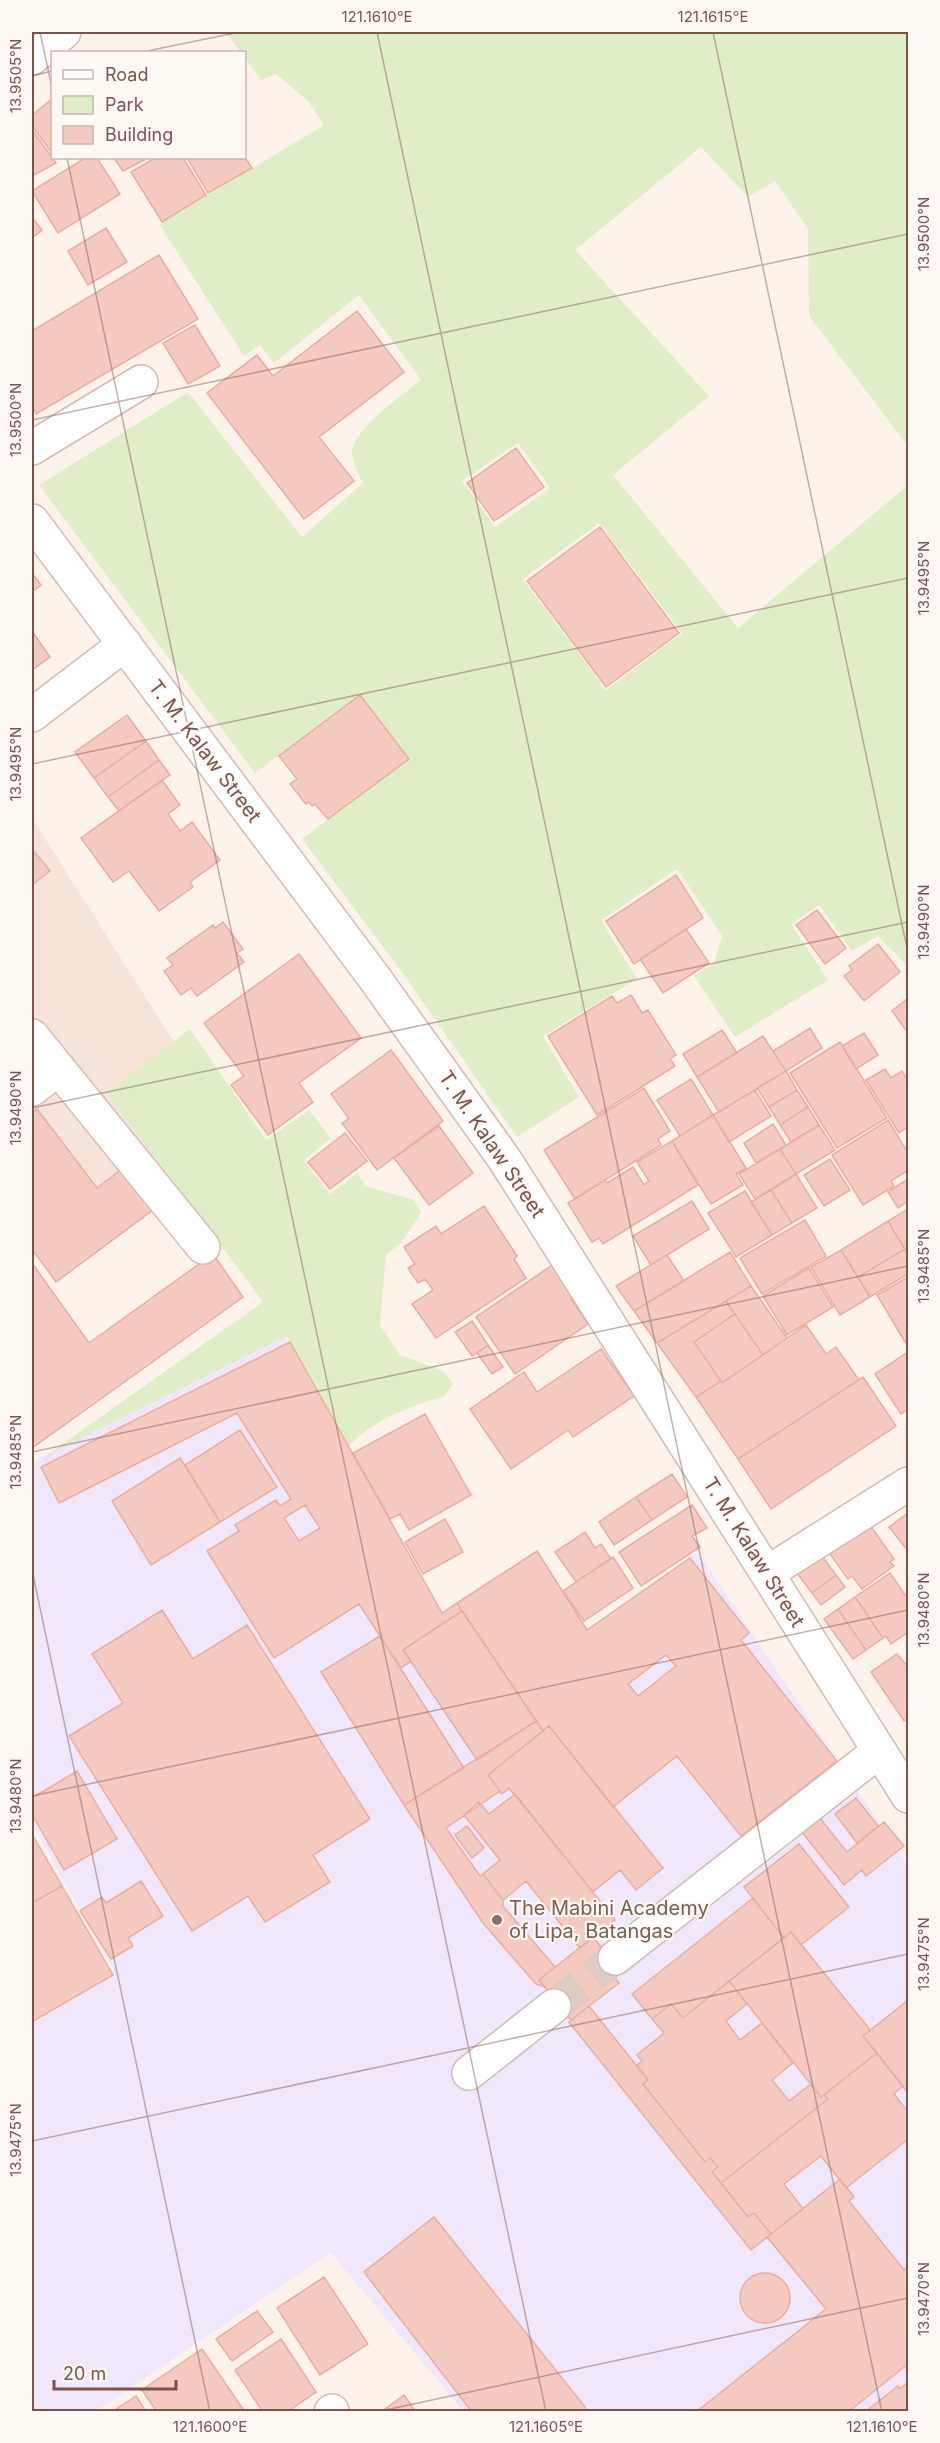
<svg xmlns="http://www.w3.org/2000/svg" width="940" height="2443" font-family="Inter,sans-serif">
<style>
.residential{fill:#f6e3d9}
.education{fill:#f0e7fb}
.green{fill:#dfeec7;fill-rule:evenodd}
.building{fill:#f5cbc1;stroke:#e9ada0;stroke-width:1.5;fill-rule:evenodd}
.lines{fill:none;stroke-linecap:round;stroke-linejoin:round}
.minor-tunnel{stroke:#decbc3;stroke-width:33;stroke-dasharray:33 16;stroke-linecap:butt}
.minor-casing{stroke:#d4bab2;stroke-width:36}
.minor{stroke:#fff;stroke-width:33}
.ticks{fill:none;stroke:#7c534b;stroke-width:1.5;stroke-opacity:0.45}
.education-dot{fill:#8d6e63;stroke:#fff8f3;stroke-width:2}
.labels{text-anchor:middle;stroke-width:4.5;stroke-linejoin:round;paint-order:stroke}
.street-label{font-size:20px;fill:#7c534b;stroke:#fff8f3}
.education-label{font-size:20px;fill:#785e54;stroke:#fff8f3;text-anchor:start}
.neatline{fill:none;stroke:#7c534b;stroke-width:2}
.ticks-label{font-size:15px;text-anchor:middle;fill:#7c534b}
</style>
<rect width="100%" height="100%" fill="#fef3eb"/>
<path class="residential" d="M32,818L229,1129L32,1260Z"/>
<path class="education" d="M287,1336L442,1612L537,1551L587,1629L698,1552L908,1866V2411H463L331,2253L96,2411H32V2024L116,1974L32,1824V1462Z"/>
<path class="green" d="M225,32H908V446L809,316L808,229L775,181L748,197L701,147L575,250L709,396L613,475L738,628L908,485V966L878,936L852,951L819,905L791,924L828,980L735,1037L694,976L714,963L722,936L677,869L601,920L637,979L543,1036L579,1097L517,1137L402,972L302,839L409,759L360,695L255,773L39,485L188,392L302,537L363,483C359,475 352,462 352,453C353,428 403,395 421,380L359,295L274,363L260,345L244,356L159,224L324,125L308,101L276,74L261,80L245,58L244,52H241ZM518,443L550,488L495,527L462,481ZM599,523L682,633L606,690L523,579Z
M190,1029L266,1140L309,1110L331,1138L304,1160L330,1194L358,1173L365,1186L414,1200L421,1213L401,1243L386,1255L380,1325L400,1355L443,1371L453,1383L445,1396C412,1405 372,1421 349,1446L287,1336L47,1455L263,1302L107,1093Z"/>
<path class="building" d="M52,99V153L32,126V115Z
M32,130L56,163L32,176Z
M244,156L252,168L208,193L187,158Z
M85,158H97L120,194L58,233L32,191Z
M114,158H148L123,171Z
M155,158H183L206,195L162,222L131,172Z
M32,217L42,230L32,238Z
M106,228L127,262L88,285L68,251Z
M159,255L198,319L36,414L32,405V331Z
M357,311L404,372L319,437L354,481L304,519L207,393L257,355L273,376Z
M195,325L220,366L188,384L163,343Z
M516,448L544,487L494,521L467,483Z
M600,527L679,633L606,687L527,581Z
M32,573L41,585L32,592Z
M32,631L50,657L32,670Z
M360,695L409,759L328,819L315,804L312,806L309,802L306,804L290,784L297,779L279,756Z
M127,715L146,741L94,778L75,752Z
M146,741L159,760L108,797L94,778Z
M159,760L170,775L119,811L108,797Z
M162,780L180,805L168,814L180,831L192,822L220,860L190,882L193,887L159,911L129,871L113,882L81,838Z
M32,849L50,871L32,885Z
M676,875L703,918L634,964L606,921Z
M817,910L846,948L825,964L796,925Z
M223,922L243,949L237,953L244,962L197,996L191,988L181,995L164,971L173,965L167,958L213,925L215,928Z
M686,929L709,963L663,993L640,959Z
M878,944L900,972L864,1001L844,976L852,970L849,966Z
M299,954L361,1038L299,1083L313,1102L268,1135L231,1085L244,1076L204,1023Z
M631,995L642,1013L648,1010L676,1055L670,1059L675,1066L597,1115L548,1036L612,996L617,1003Z
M908,998V1033L892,1011Z
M810,1028L822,1048L786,1071L773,1051Z
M722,1030L737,1053L697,1077L683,1054Z
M864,1033L878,1055L856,1069L842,1046Z
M763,1036L786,1071L719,1112L697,1077Z
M840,1042L887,1118L837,1148L790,1073Z
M391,1050L443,1121L377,1170L342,1123L349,1119L331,1094Z
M885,1069L891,1078L902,1071L908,1081V1127L899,1133L866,1080Z
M786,1071L797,1090L769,1107L757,1088Z
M691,1079L713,1115L680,1136L657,1100Z
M644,1088L670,1131L658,1139L661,1145L575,1199L544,1150Z
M755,1090L771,1116L729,1142L713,1115Z
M797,1090L808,1107L780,1125L769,1107Z
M808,1107L819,1125L791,1142L780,1125Z
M37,1109L97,1188L126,1166L157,1207L56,1282L32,1249V1113Z
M713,1115L746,1168L736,1174L743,1185L711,1204L672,1141Z
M888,1120L908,1153V1170L891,1181L894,1186L863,1205L832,1155Z
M773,1124L786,1145L756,1163L744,1143Z
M819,1125L835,1150L796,1174L780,1149Z
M439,1126L473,1173L429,1205L394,1158Z
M345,1133L367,1161L330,1189L308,1162Z
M672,1141L698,1185L603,1244L599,1238L592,1242L568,1203L605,1180L607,1183L633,1167L644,1185L649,1181L637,1162Z
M780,1149L796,1174L755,1199L739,1174Z
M830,1159L850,1190L824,1206L804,1175Z
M796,1174L817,1208L792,1223L771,1190Z
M908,1179V1201L898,1208L888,1192Z
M771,1190L792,1223L772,1235L751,1202Z
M745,1191L772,1235L736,1257L708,1213Z
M692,1201L709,1229L651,1265L633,1236Z
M484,1206L517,1256L514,1259L526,1278L436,1338L412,1304L433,1290L425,1279L418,1283L408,1268L415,1264L404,1247L436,1226L441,1234Z
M908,1209V1255L888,1221Z
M805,1220L826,1256L762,1294L740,1258Z
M888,1221L905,1249L858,1277L841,1250Z
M905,1249L908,1255V1274L870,1297L858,1277Z
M841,1250L870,1297L840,1315L811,1267Z
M730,1252L751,1286L657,1343L634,1311Z
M213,1254L243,1297L32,1448V1263L89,1343Z
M667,1255L684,1281L634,1311L616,1286Z
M554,1264L575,1296L571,1299L588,1324L515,1374L476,1317Z
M809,1268L833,1307L787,1335L763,1296Z
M908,1277V1347L877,1295Z
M751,1286L787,1338L763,1355L726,1301Z
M726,1301L735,1314L694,1342L721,1381L696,1397L657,1343Z
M735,1314L763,1355L722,1383L694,1342Z
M472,1321L488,1345L472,1356L455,1332Z
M806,1325L826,1354L836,1347L859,1380L738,1459L696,1397L721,1381L722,1383Z
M290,1342L442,1613L457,1603L462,1611L403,1650L411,1661L401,1668L359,1604L274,1658L207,1551L239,1531L235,1525L276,1500L280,1506L291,1499L237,1413L59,1503L41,1467ZM305,1505L320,1528L299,1541L284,1518Z
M488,1345L503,1367L492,1374L477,1353Z
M601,1349L634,1396L573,1437L568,1430L511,1469L470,1409L524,1372L537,1392Z
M908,1352V1409L901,1414L875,1374Z
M863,1377L896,1426L771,1509L738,1459Z
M425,1414L471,1495L409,1530L400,1514L390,1519L353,1453Z
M240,1430L277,1487L220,1522L185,1465Z
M180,1458L220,1522L151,1565L112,1501Z
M672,1474L687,1497L652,1520L636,1497Z
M636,1497L652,1520L614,1545L599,1522Z
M692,1505L707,1528L692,1536L700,1547L641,1586L619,1552Z
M908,1513V1551L889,1527Z
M445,1519L463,1552L423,1574L405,1542Z
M870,1525L894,1559L890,1562L894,1566L862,1589L852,1576L848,1579L830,1554Z
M585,1532L595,1548L601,1544L611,1559L576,1582L555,1552Z
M537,1551L587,1630L690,1558L749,1633L741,1640L837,1761L741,1836L677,1756L613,1807L549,1726L543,1731L457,1603ZM666,1655L676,1666L638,1696L628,1684Z
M821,1555L836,1575L812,1593L797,1573Z
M613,1557L633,1588L584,1621L563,1591Z
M890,1573L908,1599V1632L891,1644L886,1636L883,1638L855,1597Z
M836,1575L845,1587L821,1605L812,1593Z
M855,1597L883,1638L866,1650L838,1609Z
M838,1609L866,1650L853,1659L824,1619Z
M162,1610L193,1659L247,1625L370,1819L313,1855L330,1882L265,1922L248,1896L192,1931L69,1736L123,1703L92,1654Z
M462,1611L536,1721L477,1760L403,1650Z
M380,1636L464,1768L404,1805L321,1672Z
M897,1654L908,1667V1718L904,1721L871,1672Z
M536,1721L543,1731L488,1775L500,1791L446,1828L480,1876L483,1874L503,1900V1906L555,1967L539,1980L545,1987L536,1984L483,1923L404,1805Z
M549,1726L663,1868L636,1890L620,1870L593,1892L509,1788L502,1794L488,1775Z
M77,1771L117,1839L64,1870L32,1814V1798Z
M515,1794L615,1920L580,1948L526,1881L503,1900L483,1874L500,1860L464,1815L479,1802L489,1814Z
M856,1798L878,1826L857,1843L835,1814Z
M819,1817L847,1852L884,1822L904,1846L866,1876L862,1870L844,1885L801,1831Z
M467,1826L484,1848L472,1858L455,1835Z
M32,1834L62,1886L32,1903Z
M799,1844L849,1907L801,1945L791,1932L784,1938L744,1887Z
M141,1881L163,1916L128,1938L133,1946L111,1959L80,1911L102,1897L106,1903Z
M62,1886L113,1975L32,2022V1903Z
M753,1898L784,1938L683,2018L671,2004L652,2019L632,1994Z
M791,1932L870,2030L863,2036L877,2053L821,2097L729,1981Z
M593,1937L615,1964L608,1970L619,1983L571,2020L539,1980Z
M729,1981L747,2004L726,2021L740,2040L762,2023L793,2063L772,2080L789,2101L811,2084L821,2097L824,2095L828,2099L721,2183L712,2172L718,2167L710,2158L705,2162L643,2084L648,2080L637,2065L642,2061L637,2055L664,2033L652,2019L671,2004L683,2018Z
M908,2000V2093L863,2036Z
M589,2006L648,2080L643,2084L705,2162L710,2158L718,2167L712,2172L748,2217L754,2213L771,2234L751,2250L569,2022Z
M877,2053L903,2086L894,2094L908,2112V2139L846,2188L821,2156L784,2184L803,2209L771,2234L754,2213L748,2217L721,2183L828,2099L824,2095Z
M840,2179L854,2197L849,2201L904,2270L908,2266V2364L848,2412H696L826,2309L767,2237Z
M434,2217L589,2412H472L364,2272Z
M740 2298a25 25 0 1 1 50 0a25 25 0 1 1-50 0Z
M324,2277L368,2344L320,2375L277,2308Z
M257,2311L273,2332L232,2361L216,2339Z
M281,2339L316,2392L287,2412H263L235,2370Z
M202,2349L245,2412H157L142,2390Z
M908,2382V2412H865L898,2386L900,2389Z
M404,2395L416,2412H381Z
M136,2396L146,2412H112Z"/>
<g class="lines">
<path class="minor-tunnel" d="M554,2006L615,1958"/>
<g class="minor-casing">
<path id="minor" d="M32,58L64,32
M32,448L141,382
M32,521L373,976L505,1160L908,1796
M32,715L125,644
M32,1036L203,1247
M32,1089L57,1070
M767,1573L908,1484
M615,1958L879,1751
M469,2073L554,2006
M331,2412L332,2411"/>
</g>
<use href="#minor" class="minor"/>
</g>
<path class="ticks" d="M40,32L52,88M377,32L882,2412M713,32L908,953M142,52L240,32M32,76L52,71M67,158L546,2412M32,420L908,234M32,764L908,578M32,1108L908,922M32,1452L908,1266M32,1570L210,2412M32,1796L908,1610M32,2141L908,1954M376,2412L908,2298"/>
<circle class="education-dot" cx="497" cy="1920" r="6"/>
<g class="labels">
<g class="street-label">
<text transform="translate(205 751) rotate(53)" y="7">T. M. Kalaw Street</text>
<text transform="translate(492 1144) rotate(56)" y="7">T. M. Kalaw Street</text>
<text transform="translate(754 1552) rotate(58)" y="7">T. M. Kalaw Street</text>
</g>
<g class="education-label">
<text x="509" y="1915">The Mabini Academy<tspan x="509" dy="23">of Lipa, Batangas</tspan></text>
</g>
</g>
<rect width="940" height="2443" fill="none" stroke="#fff8f3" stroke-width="66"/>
<rect x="51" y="51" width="195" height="108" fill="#fff8f3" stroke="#cbb6b0" stroke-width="1.5"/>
<rect x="63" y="70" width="30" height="9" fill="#ffffff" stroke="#cbb6b0" stroke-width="1.5"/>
<text x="105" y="81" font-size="18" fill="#7c534b">Road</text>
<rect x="63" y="96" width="30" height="18" fill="#dfeec7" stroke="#cbb6b0" stroke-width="1.5"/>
<text x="105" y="111" font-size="18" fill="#7c534b">Park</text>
<rect x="63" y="126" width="30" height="18" fill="#f5cbc1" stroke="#cbb6b0" stroke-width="1.5"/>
<text x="105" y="141" font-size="18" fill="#7c534b">Building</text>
<path d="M54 2380v9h122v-9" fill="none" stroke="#7c534b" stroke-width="3"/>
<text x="63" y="2380" font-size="18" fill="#7c534b" stroke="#fff8f3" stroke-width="4.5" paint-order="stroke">20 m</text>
<rect x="33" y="33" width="874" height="2377" class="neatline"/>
<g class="ticks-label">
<text x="377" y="22">121.1610°E</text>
<text x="713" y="22">121.1615°E</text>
<text transform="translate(16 76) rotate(-90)" y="5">13.9505°N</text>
<text transform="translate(924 234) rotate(-90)" y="5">13.9500°N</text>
<text transform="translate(16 420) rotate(-90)" y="5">13.9500°N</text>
<text transform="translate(924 578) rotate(-90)" y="5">13.9495°N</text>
<text transform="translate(16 764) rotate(-90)" y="5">13.9495°N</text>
<text transform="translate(924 922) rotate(-90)" y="5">13.9490°N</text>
<text transform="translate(16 1108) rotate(-90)" y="5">13.9490°N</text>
<text transform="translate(924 1266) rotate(-90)" y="5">13.9485°N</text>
<text transform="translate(16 1452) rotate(-90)" y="5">13.9485°N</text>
<text transform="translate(924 1610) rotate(-90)" y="5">13.9480°N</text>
<text transform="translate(16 1796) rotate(-90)" y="5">13.9480°N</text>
<text transform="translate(924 1954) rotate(-90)" y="5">13.9475°N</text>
<text transform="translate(16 2140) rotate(-90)" y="5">13.9475°N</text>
<text transform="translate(924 2299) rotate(-90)" y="5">13.9470°N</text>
<text x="210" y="2432">121.1600°E</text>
<text x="546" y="2432">121.1605°E</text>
<text x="882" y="2432">121.1610°E</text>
</g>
</svg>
